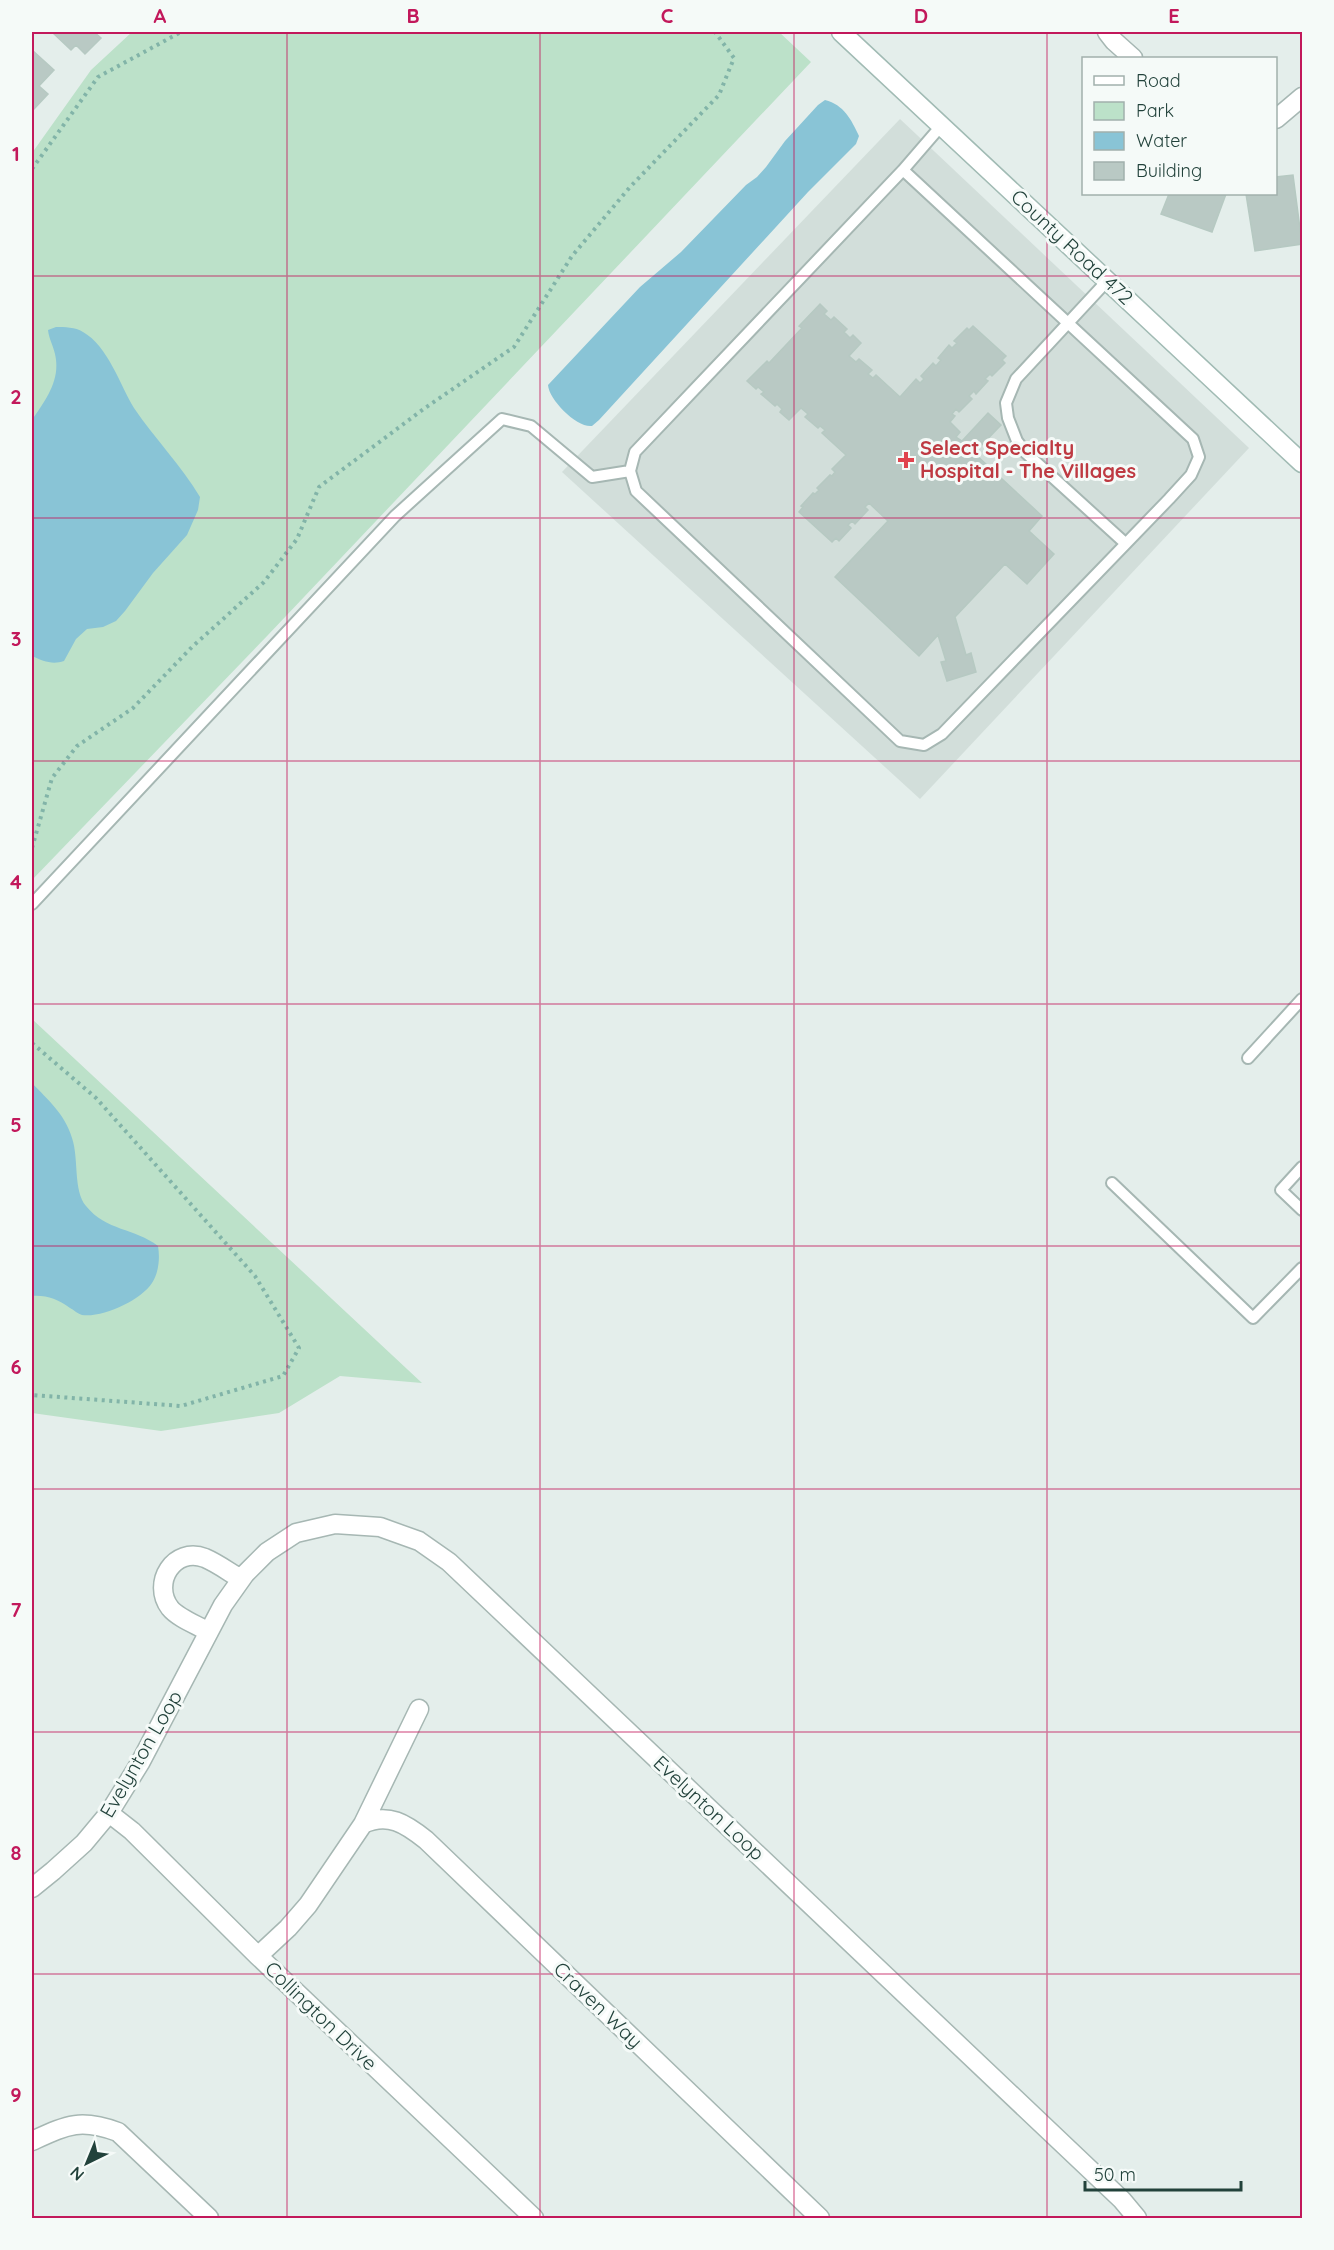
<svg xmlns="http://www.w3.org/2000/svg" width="1334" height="2250" font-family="Quicksand,sans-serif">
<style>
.built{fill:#d2deda}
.green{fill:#bce1c9}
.water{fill:#89c4d6}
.building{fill:#b9c9c4;stroke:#b6c9c2;stroke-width:1.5}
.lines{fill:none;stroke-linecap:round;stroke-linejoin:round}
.lane-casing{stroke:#a6b7b3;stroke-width:14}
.street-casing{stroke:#a6b7b3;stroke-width:21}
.secondary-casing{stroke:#a1bbb4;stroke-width:21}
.path{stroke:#82b4a8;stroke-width:4;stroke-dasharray:3 4.5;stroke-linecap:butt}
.lane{stroke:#fff;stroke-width:10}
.street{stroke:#fff;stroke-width:18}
.secondary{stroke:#fff;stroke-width:18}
.grid{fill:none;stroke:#c2185b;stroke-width:1.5;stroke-opacity:0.55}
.health-dot{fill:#e0444e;stroke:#f5faf8;stroke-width:2}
.labels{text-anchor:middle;stroke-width:6;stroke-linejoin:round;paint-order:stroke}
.street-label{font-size:20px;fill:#22423b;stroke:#f5faf8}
.health-label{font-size:20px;font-weight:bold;fill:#be3a42;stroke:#f5faf8;text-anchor:start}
.neatline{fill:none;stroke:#c2185b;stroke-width:2}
.grid-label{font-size:20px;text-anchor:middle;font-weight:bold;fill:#c2185b}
</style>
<rect width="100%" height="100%" fill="#e4eeeb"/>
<path class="built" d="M900,119L1249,448L920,799L562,472Z"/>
<path class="green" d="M132,32H779L811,62L268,635L32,880V153L91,70Z
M32,1019L422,1383L340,1376L279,1413L161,1431L32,1413Z"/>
<path class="water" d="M825,100C844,105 851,119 859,136L856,144L808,192L599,420L592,426C577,428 549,400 548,385L640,287L681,252L746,185L757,177L766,167L785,141L818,105Z
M56,327C65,327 75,327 83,332C108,346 120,385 134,408C155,439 181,465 200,497L198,510L187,535L153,573L125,611L116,621L103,627L87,629L76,639L64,661C52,665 43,661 32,656V420C46,399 61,380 55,354C53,345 49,339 48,330Z
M32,1083C48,1100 65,1114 72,1138C79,1158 73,1191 86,1206C106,1231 135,1228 158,1246C160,1258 159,1272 152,1283C141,1300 103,1318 82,1315C78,1314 74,1310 70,1308C57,1299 47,1295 32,1296Z"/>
<path class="building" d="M52,32H94L101,38L85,54L76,45L71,50Z
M32,50L54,70L39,86L48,94L32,111Z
M1293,175L1302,244L1255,251L1246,194H1276V177Z
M1169,194H1226L1212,232L1161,214Z
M820,304L827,311L824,314L831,320L834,317L847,329L844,332L850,338L853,335L861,343L849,356L856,362L859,359L872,370L868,374L873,378L876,375L900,397L916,379L920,383L924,379L921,376L933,363L936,366L941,360L938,358L949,345L952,348L957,343L954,341L967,328L969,330L973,326L1006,356L1002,360L1005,363L992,376L990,374L985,379L988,381L976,394L974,391L969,396L972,399L959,412L956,409L952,414L955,416L950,422L960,432L956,437L962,441L988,413L1001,425L974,453L1042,516L1029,531L1054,554L1027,584L1005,564L955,617L966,655L971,653L976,672L947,681L941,662L946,661L938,635L919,656L835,577L888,521L869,503L865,507L868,510L855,524L852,521L848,525L851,528L839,541L836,538L832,542L799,512L803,507L801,506L813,493L815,494L819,490L817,488L830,475L832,476L835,472L832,469L846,455L822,433L825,430L820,426L818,428L805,417L808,414L801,408L789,420L780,412L782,409L777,404L775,406L761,394L764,392L758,387L756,389L747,381L767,361L769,363L802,328L799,326Z"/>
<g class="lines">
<g class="lane-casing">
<path id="lane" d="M903,170L1193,439L1199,457L1191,475L1169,499L942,734L924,745L900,741L636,491L630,471L635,452L903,170L941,126
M1107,281L1016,379L1006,403L1008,418L1017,441L1026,453L1125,543
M32,904L395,516L502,419L531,426L592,477L630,471
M1248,1058L1302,999
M1302,1167L1281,1190L1302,1210
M1112,1183L1253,1318L1302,1268"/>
</g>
<g class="street-casing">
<path id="street" d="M1107,32L1114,41L1133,58
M1276,119L1302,97
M209,1632C197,1625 178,1618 170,1608C151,1583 174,1546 205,1558C217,1563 229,1572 241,1579
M109,1813L132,1831L258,1956L534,2218
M363,1824C388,1812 406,1824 426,1840L820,2218
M32,1888L53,1871L84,1843L109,1813L140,1763L223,1605L245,1574L267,1552L296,1533L335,1524L380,1527L419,1541L449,1562L1122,2200L1137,2218
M258,1956L288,1928L308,1905L363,1824L419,1709
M32,2141C67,2125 80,2118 118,2132L209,2218"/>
</g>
<g class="secondary-casing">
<path id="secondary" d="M841,32L1302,463"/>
</g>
<path class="path" d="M32,169L98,77L181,32
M32,848L52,778L77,746L133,708L192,647L264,582L297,539L319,487L425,408L514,347L572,256L630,187L719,95L734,58L715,32
M32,1043L96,1098L255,1276L299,1348L283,1376L181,1406L32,1395"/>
<use href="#lane" class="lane"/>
<use href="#street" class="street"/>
<use href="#secondary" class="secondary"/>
</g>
<path class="grid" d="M287,32V2218M540,32V2218M794,32V2218M1047,32V2218M32,276H1302M32,518H1302M32,761H1302M32,1004H1302M32,1246H1302M32,1489H1302M32,1732H1302M32,1974H1302"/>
<path class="health-dot" d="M903 451h6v6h6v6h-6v6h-6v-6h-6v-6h6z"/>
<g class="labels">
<g class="street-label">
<text transform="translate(1072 247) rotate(43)" y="7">County Road 472</text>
<text transform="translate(141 1754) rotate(-60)" y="7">Evelynton Loop</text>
<text transform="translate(709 1808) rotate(43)" y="7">Evelynton Loop</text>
<text transform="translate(598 2005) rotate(44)" y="7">Craven Way</text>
<text transform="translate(321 2016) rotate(44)" y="7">Collington Drive</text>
</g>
<g class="health-label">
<text x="920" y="455">Select Specialty<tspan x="920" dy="23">Hospital - The Villages</tspan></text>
</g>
</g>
<rect width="1334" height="2250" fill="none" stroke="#f5faf8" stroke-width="66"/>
<rect x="1082" y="57" width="195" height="138" fill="#f5faf8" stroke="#a1b0ac" stroke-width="1.5"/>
<rect x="1094" y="76" width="30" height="9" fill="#ffffff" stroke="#a1b0ac" stroke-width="1.5"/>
<text x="1136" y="87" font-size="18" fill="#22423b">Road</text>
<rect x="1094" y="102" width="30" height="18" fill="#bce1c9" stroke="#a1b0ac" stroke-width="1.5"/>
<text x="1136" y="117" font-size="18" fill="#22423b">Park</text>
<rect x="1094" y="132" width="30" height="18" fill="#89c4d6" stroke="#a1b0ac" stroke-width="1.5"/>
<text x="1136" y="147" font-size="18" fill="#22423b">Water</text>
<rect x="1094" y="162" width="30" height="18" fill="#b9c9c4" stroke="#a1b0ac" stroke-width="1.5"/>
<text x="1136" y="177" font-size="18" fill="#22423b">Building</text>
<g transform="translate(87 2163) rotate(223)" stroke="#f5faf8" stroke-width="4.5" paint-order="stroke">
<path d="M0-4.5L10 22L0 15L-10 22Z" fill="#22423b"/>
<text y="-9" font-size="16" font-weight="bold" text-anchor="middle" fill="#22423b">N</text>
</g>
<path d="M1085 2181v9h156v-9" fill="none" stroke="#22423b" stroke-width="3"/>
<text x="1094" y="2181" font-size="18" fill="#22423b" stroke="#f5faf8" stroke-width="4.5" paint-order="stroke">50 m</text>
<rect x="33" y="33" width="1268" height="2184" class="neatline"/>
<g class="grid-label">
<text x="160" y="23">A</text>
<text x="413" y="23">B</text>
<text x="667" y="23">C</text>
<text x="921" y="23">D</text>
<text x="1174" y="23">E</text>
<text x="16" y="161">1</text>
<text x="16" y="404">2</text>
<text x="16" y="646">3</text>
<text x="16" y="889">4</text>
<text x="16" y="1132">5</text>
<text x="16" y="1374">6</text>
<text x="16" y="1617">7</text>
<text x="16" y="1860">8</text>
<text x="16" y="2102">9</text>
</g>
</svg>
